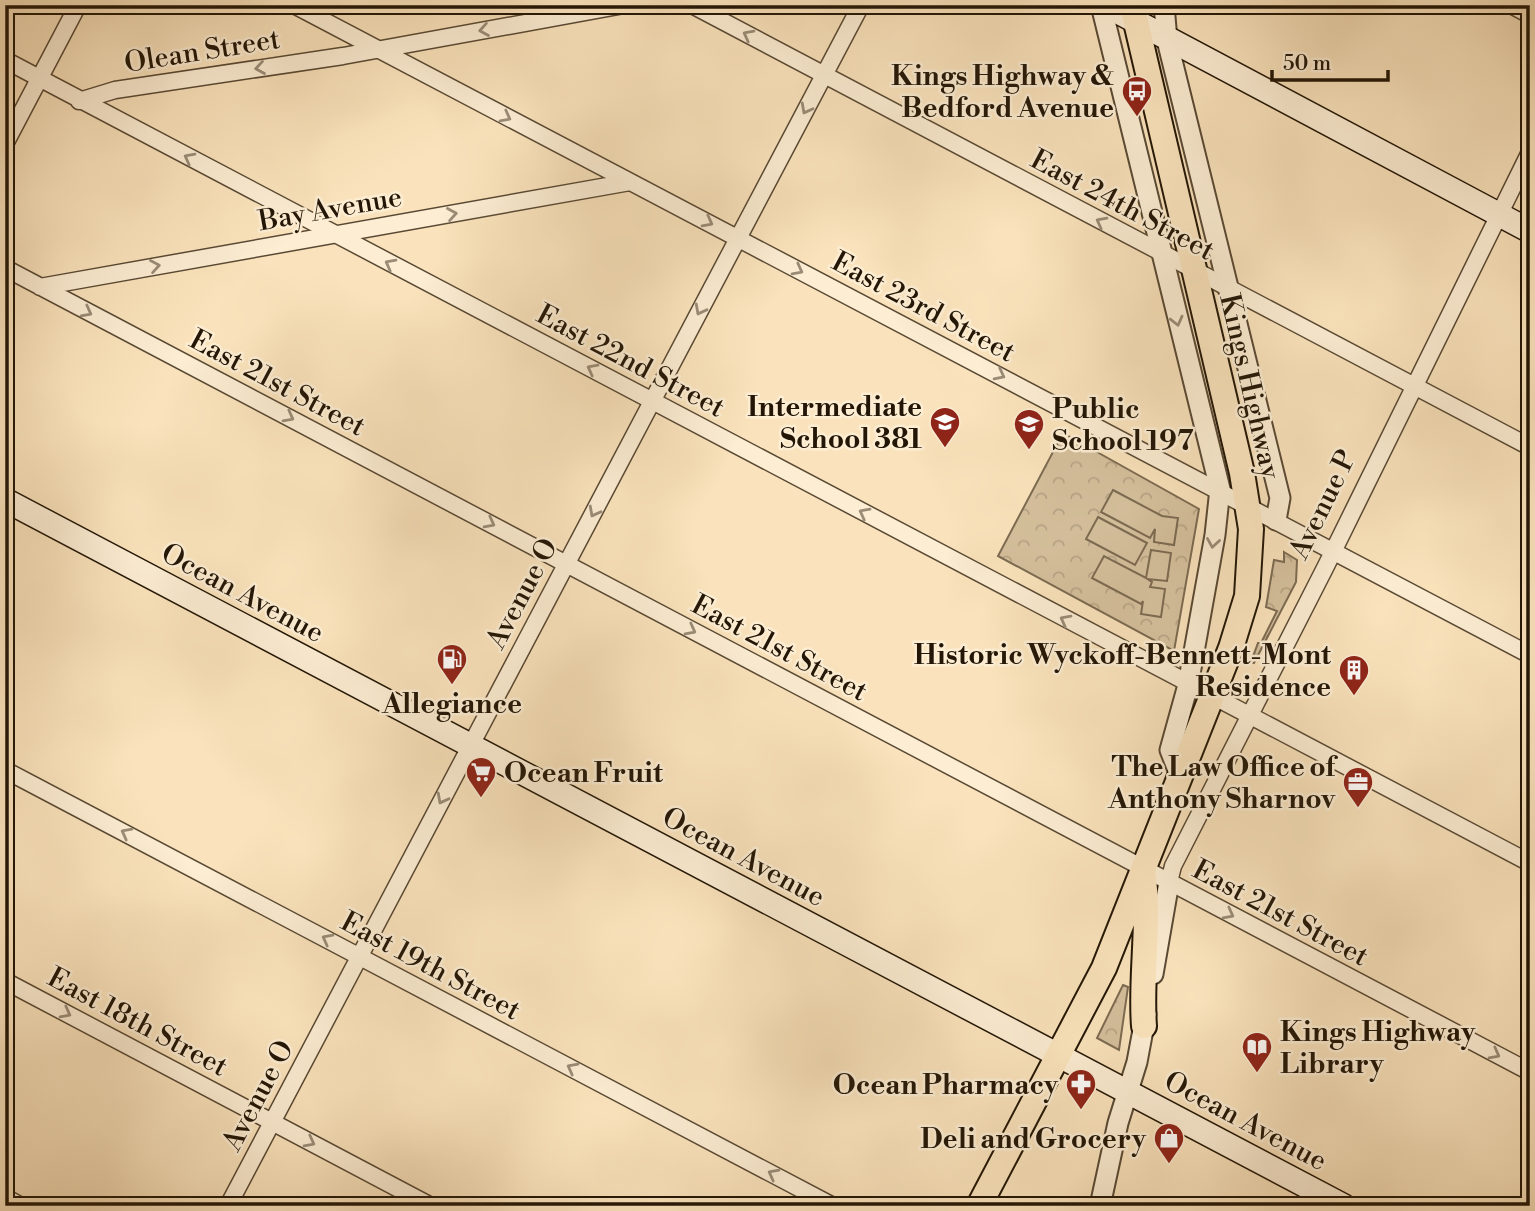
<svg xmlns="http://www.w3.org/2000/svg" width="1535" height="1211" font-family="'Libre Bodoni',serif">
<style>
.park{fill:url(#park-crowns);stroke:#7c6b52;stroke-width:2}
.pitch{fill:#d5c09d;stroke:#7c6b52;stroke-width:2}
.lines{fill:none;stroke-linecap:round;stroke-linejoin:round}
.minor-casing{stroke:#594934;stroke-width:19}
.tertiary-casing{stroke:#594934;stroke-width:23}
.secondary-casing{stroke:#231606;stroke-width:26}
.primary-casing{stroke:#231606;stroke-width:28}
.minor{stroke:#fcedd3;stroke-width:16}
.tertiary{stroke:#fcedd3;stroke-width:19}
.secondary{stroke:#fcedd3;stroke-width:23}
.primary{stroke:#fae3bc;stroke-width:24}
.oneway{stroke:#9a8c77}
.labels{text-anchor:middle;stroke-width:5;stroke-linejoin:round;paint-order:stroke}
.street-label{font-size:28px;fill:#231606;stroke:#fcedd3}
.poi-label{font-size:28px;font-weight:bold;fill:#231606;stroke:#fcedd3;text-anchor:end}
</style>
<defs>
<pattern id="park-crowns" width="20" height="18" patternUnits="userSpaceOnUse" patternTransform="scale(1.75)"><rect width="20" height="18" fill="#d5c09d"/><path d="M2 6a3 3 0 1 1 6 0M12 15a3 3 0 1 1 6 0" fill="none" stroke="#b7a486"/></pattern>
</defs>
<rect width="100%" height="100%" fill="#fae3bc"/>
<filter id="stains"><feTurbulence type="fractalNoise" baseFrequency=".00286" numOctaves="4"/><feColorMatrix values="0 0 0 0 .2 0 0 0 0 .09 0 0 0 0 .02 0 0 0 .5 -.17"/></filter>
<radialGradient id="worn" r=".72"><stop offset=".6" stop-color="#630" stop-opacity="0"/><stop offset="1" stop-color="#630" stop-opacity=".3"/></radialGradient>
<path class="park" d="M1063,433L1199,509L1174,651L998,556Z
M1284,552L1297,560L1296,582L1254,663L1251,662L1258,643H1261L1277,611L1266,607L1274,560L1284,562Z
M1123,985L1128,987L1119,1050L1097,1038Z"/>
<path class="pitch" d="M1113,490L1162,516L1178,518L1174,545L1154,542L1155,529L1150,538L1101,512Z
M1098,517L1147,543L1135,565L1086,539Z
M1151,550L1171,553L1167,581L1147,579L1152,582L1150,587L1165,589L1161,617L1141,614L1143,601L1141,604L1092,578L1104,556L1146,578Z"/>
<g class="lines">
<g class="minor-casing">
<path id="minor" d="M294,5L1530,655
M692,5L1530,447
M1511,5L1530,15
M5,60L1530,863
M79,101L115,90L343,56L624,5
M5,144L78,5
M5,268L1530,1072
M40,287L630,182
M5,770L833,1206
M1169,882L1173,866L1326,566L1530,152
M5,981L431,1206
M5,1197L21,1206
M228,1206L861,5"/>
</g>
<g class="tertiary-casing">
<path id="tertiary" d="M1101,5L1220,489L1215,535L1188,685L1170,750L1180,775
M1164,5L1167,40L1280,498L1276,520
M1153,974L1169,882
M1100,1206L1118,1123L1137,1062L1146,1014"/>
</g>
<g class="secondary-casing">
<path id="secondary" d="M1105,5L1530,231
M5,500L1344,1206"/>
</g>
<g class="primary-casing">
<path id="primary" d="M1143,872C1151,923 1140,975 1144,1026
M979,1206L1104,968L1231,648L1247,596L1251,529L1242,473L1132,5"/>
</g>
<use href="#minor" class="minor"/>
<use href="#tertiary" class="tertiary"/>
<use href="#secondary" class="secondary"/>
<use href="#primary" class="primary"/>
</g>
<defs><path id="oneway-chevron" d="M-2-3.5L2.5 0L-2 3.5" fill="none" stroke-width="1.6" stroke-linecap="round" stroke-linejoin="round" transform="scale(1.75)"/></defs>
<g class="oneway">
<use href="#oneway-chevron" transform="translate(484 30) rotate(170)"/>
<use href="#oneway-chevron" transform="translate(748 35) rotate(-152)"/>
<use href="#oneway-chevron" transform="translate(260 68) rotate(171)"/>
<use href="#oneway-chevron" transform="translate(806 109) rotate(118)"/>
<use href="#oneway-chevron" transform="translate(506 117) rotate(28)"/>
<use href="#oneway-chevron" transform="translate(189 158) rotate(-152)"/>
<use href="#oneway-chevron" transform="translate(452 214) rotate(-10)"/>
<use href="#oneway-chevron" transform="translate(708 222) rotate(28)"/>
<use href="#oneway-chevron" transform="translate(1101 222) rotate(-152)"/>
<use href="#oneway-chevron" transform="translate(390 264) rotate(-152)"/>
<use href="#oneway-chevron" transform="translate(155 266) rotate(-10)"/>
<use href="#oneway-chevron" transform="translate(798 270) rotate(28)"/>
<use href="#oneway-chevron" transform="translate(700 310) rotate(118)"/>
<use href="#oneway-chevron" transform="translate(87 312) rotate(28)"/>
<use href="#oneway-chevron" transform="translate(1177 321) rotate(76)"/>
<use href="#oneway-chevron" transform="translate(592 369) rotate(-152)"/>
<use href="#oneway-chevron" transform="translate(1000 375) rotate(27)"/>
<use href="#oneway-chevron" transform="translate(289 417) rotate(28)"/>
<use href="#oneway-chevron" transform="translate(594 512) rotate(118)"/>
<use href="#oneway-chevron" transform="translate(864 513) rotate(-152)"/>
<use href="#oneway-chevron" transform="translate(490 523) rotate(28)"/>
<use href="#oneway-chevron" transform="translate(1213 543) rotate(99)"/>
<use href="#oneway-chevron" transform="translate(1065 620) rotate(-152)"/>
<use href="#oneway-chevron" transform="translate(691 630) rotate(28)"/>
<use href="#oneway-chevron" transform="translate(442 799) rotate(118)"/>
<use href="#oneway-chevron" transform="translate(126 833) rotate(-152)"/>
<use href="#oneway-chevron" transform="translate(1229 914) rotate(28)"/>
<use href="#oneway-chevron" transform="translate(327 939) rotate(-152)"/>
<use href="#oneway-chevron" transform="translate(66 1013) rotate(28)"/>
<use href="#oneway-chevron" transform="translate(1495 1054) rotate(28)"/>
<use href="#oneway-chevron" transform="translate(572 1068) rotate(-152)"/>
<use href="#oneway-chevron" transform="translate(310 1142) rotate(28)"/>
<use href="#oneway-chevron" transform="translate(773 1174) rotate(-152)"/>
</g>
<defs>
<g id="bus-pin" transform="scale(1.575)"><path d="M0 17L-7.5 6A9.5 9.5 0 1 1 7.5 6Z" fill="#8f2418" stroke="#fcedd3"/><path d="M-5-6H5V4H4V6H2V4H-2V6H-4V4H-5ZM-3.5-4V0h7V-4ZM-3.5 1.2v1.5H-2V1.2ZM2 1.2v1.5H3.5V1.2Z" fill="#fff"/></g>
<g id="school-pin" transform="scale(1.575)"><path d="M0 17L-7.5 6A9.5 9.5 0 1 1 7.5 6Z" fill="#8f2418" stroke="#fcedd3"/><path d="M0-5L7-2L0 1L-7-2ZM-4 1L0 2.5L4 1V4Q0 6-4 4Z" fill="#fff"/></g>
<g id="fuel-pin" transform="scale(1.575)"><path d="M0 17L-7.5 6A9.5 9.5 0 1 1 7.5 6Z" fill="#8f2418" stroke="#fcedd3"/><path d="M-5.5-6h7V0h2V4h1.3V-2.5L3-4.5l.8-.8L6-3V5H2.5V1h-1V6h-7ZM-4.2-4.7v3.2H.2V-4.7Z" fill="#fff"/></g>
<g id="building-pin" transform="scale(1.575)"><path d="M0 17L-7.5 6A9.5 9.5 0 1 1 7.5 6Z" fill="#8f2418" stroke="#fcedd3"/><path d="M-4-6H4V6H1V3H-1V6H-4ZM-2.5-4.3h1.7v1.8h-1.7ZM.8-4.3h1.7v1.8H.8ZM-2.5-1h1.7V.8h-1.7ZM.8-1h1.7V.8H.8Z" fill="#fff"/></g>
<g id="supermarket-pin" transform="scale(1.575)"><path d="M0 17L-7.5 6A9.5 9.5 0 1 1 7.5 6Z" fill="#8f2418" stroke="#fcedd3"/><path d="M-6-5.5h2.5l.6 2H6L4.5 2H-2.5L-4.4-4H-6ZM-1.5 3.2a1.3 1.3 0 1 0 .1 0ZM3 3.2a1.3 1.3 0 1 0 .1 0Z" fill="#fff"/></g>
<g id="office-pin" transform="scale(1.575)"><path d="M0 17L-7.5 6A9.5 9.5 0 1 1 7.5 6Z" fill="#8f2418" stroke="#fcedd3"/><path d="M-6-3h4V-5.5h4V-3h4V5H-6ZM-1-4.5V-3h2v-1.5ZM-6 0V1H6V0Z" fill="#fff"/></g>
<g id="library-pin" transform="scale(1.575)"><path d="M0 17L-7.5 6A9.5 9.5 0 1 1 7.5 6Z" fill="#8f2418" stroke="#fcedd3"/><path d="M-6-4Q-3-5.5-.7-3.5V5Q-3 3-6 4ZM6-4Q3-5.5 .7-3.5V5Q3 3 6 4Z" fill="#fff"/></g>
<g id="pharmacy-pin" transform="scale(1.575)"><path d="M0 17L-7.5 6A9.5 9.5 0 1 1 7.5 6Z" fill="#8f2418" stroke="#fcedd3"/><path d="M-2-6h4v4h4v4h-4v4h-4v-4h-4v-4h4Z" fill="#fff"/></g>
<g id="shop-pin" transform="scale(1.575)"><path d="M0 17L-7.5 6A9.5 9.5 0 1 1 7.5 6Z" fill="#8f2418" stroke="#fcedd3"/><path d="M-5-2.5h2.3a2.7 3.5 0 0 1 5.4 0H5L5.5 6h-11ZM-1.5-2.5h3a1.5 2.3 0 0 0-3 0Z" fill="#fff"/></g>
</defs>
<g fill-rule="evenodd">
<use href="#bus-pin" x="1137" y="91"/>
<use href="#school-pin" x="945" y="422"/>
<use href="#school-pin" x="1029" y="424"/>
<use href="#fuel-pin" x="452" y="659"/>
<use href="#building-pin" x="1354" y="670"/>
<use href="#supermarket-pin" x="481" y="772"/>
<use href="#office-pin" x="1358" y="782"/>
<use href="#library-pin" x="1257" y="1047"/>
<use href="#pharmacy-pin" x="1081" y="1084"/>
<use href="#shop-pin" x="1169" y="1138"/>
</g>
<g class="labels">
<g class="street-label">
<text transform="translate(202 50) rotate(-9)" y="10">Olean Street</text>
<text transform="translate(1123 204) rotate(28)" y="10">East 24th Street</text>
<text transform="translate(330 208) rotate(-10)" y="10">Bay Avenue</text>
<text transform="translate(924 306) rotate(28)" y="10">East 23rd Street</text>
<text transform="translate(631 360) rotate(28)" y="10">East 22nd Street</text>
<text transform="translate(278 382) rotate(28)" y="10">East 21st Street</text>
<text transform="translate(1251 386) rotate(77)" y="10">Kings Highway</text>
<text transform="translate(1322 504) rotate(-64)" y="10">Avenue P</text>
<text transform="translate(243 592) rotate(28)" y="10">Ocean Avenue</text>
<text transform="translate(521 593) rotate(-62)" y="10">Avenue O</text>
<text transform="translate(780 647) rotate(28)" y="10">East 21st Street</text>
<text transform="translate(744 856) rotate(28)" y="10">Ocean Avenue</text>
<text transform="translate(1281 912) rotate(28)" y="10">East 21st Street</text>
<text transform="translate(431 965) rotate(28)" y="10">East 19th Street</text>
<text transform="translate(138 1021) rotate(28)" y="10">East 18th Street</text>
<text transform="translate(257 1095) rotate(-62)" y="10">Avenue O</text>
<text transform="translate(1246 1120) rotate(28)" y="10">Ocean Avenue</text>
</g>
<g class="poi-label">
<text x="1114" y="85">Kings Highway &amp;<tspan x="1114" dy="32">Bedford Avenue</tspan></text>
<text x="922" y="416">Intermediate<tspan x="922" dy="32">School 381</tspan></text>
<text x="1052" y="418" text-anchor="start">Public<tspan x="1052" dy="32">School 197</tspan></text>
<text x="1331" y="664">Historic Wyckoff-Bennett-Mont<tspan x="1331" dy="32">Residence</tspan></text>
<text x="452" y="713" text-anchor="middle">Allegiance</text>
<text x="1335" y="776">The Law Office of<tspan x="1335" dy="32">Anthony Sharnov</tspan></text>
<text x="504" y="782" text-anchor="start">Ocean Fruit</text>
<text x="1280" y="1041" text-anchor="start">Kings Highway<tspan x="1280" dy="32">Library</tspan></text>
<text x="1058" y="1094">Ocean Pharmacy</text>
<text x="1146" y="1148">Deli and Grocery</text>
</g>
</g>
<rect width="1535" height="1211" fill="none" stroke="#fae3bc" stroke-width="28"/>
<rect x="7" y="7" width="1521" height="1197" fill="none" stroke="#231606" stroke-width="3.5"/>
<rect x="14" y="14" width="1507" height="1183" fill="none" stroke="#231606" stroke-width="2"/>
<path d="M1272 70v10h116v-10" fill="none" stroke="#231606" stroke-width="3.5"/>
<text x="1283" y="70" font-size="21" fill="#231606" stroke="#fcedd3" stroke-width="5" paint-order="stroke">50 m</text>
<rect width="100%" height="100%" filter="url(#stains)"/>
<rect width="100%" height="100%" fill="url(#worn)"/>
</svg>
